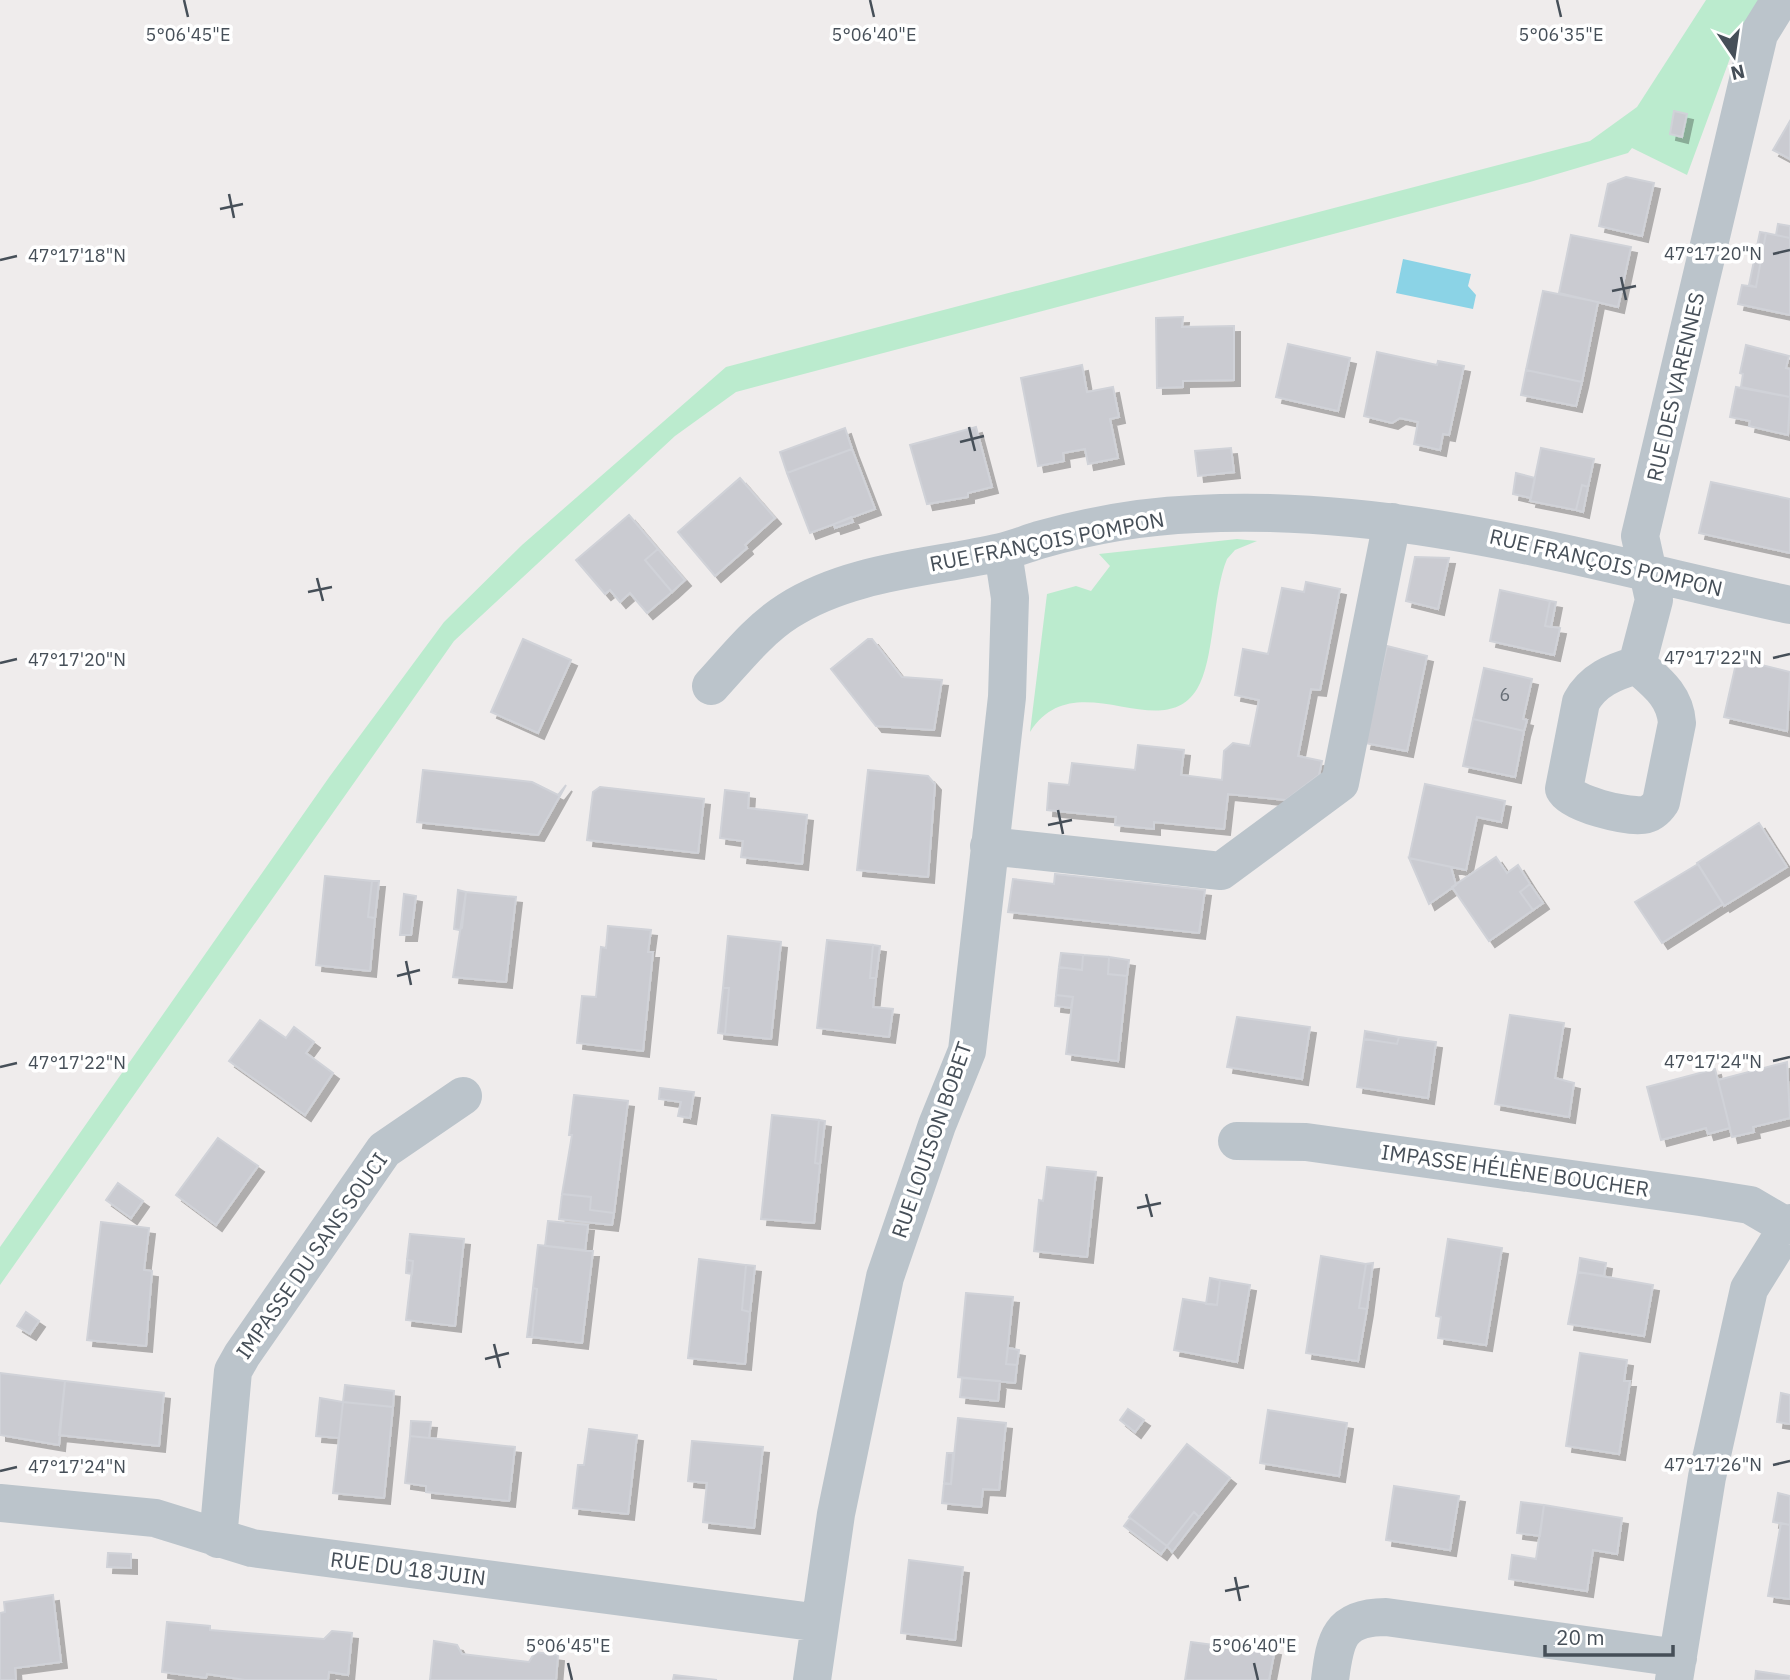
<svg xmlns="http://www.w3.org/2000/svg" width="1790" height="1680" font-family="'IBM Plex Sans',sans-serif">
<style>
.green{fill:#bbebce}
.water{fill:#8bd3e6}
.building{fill:#cacbd1;stroke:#d0d2d8;stroke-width:2;filter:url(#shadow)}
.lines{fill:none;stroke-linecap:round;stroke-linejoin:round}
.minor{stroke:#bbc4cb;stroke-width:38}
.ticks{fill:none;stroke:#464f58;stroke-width:2.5}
.labels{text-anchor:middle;stroke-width:7;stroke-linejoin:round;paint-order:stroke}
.number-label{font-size:18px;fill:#676e76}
.street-label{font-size:21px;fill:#464f58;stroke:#fff}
.ticks-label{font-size:18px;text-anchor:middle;fill:#464f58;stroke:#fff;stroke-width:7;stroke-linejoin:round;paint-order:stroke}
</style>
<defs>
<filter id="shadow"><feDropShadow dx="6" dy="6" stdDeviation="0" flood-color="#0004"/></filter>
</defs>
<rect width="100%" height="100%" fill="#efecec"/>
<path class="green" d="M1706,0H1759L1740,31L1687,175L1632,148L1628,153L1530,182L736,392L675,436L454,641L0,1285V1247L330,776L444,622L522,545L726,367L1590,141L1637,107Z
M1237,539L1257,541L1235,550L1227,559C1212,595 1215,660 1197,689C1161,747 1075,661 1030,732L1047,594L1076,586L1091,591L1110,566L1099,554Z"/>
<path class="water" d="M1403,259L1471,274L1468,286L1476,295L1473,309L1396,293Z"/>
<path class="building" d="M1674,111L1687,114L1682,137L1670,134Z
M1790,121V159L1773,150Z
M1626,177L1654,183L1642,236L1599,226L1608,184Z
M1778,224L1790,226V238L1776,235Z
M1760,232L1766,233L1756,287L1749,285Z
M1766,233L1790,238V315L1738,304L1742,285L1756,287Z
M1571,235L1631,247L1618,307L1559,293Z
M1543,291L1598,302L1582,382L1526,370Z
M1183,317L1182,327L1234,326V380L1183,381V387L1157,388L1156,318Z
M1288,344L1350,358L1338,411L1276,397Z
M1746,345L1789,356L1786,368L1790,369V397L1741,387L1743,374L1740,373Z
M1377,352L1437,365L1438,361L1464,366L1449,435L1443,434L1440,450L1414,444L1418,422L1400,418L1392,423L1364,416Z
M1082,365L1087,392L1113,387L1119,417L1110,419L1118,458L1088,464L1085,449L1063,453L1064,461L1038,466L1021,378Z
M1526,370L1582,382L1576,406L1521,395Z
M1736,387L1790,397L1788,435L1749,426L1750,421L1730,417Z
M976,427L992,487L968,493V497L927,504L910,445Z
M845,428L852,449L787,473L780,452Z
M1231,448L1234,472L1198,476L1195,451Z
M1541,448L1594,459L1588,487L1582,485L1576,510L1530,501Z
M852,449L875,509L810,533L787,473Z
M1516,473L1535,478L1531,498L1513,494Z
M740,478L775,518L745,545L747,548L715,576L678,532Z
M1711,482L1790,499V553L1699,533Z
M1582,485L1588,487L1583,512L1576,510Z
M629,515L658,549L645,560L672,592L647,613L630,593L620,602L610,590L605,594L576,560Z
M851,517L853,522L835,528L834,524Z
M658,549L685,580L672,592L645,560Z
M1415,557L1449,558L1438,609L1406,601Z
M1306,582L1340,589L1320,690L1311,689L1298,756L1322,761L1319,775L1286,800L1228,794L1224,829L1154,822V829L1115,825L1116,817L1047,810L1049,783L1069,785L1072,763L1135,770L1138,745L1184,750L1181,775L1222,780L1224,751L1233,743L1250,746L1259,700L1235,695L1243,649L1268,654L1282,588L1304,592Z
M1500,590L1550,601L1545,626L1560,628L1554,655L1490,641Z
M1550,601L1556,602L1551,627L1545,626Z
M523,639L571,660L538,733L491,712Z
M868,639H872L902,677L942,680L934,730L876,726L831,669Z
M1387,646L1427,656L1407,751L1365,743Z
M1737,659L1790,672L1787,731L1724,717Z
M1484,668L1532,679L1523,719L1527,720L1524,731L1473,719Z
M1473,719L1524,731L1515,777L1463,766Z
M423,770L532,782L558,795L566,785L538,835L417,822Z
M868,770L928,776L935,784L928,877L857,870Z
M1425,784L1505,801L1501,822L1477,817L1466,870L1409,858Z
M600,787L704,799L698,853L587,840L593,792Z
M725,790L749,793L748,808L807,815L802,864L741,857L743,841L720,838Z
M1759,823L1787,867L1724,906L1697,863Z
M1496,857L1507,873L1518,865L1530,884L1520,892L1533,910L1489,941L1452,887Z
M1409,858L1451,867L1456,885L1429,904Z
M1698,864L1723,904L1662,943L1635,902Z
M1055,874L1205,890L1199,933L1008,912L1013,879L1054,884Z
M325,876L372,881L368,917L375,918L370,971L316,965Z
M372,881H379L375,918L368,917Z
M1530,884L1543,903L1533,910L1520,892Z
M458,890L466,892L462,928L459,930L454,929Z
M466,892L516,897L506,982L453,977Z
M404,894L416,896L411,935H400Z
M608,926L651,930L648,952H653L643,1051L577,1043L582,996L596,997L601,947L606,948Z
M728,936L781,942L771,1039L725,1034L729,988H723Z
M827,940L873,945L870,978H876L873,1007L893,1009L889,1037L817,1028Z
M873,945L880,946L876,978H870Z
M1061,953L1083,955L1082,970L1059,967Z
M1083,955L1109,957L1108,974L1127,976L1118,1061L1066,1054L1073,997L1056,995L1059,967L1082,970Z
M1109,957L1129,960L1127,976L1108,974Z
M723,988H729L725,1034L718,1033Z
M1056,995L1073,997L1071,1008L1055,1006Z
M1510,1015L1564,1023L1555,1078L1574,1083L1569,1117L1495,1104Z
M1237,1017L1310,1027L1302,1079L1227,1067Z
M260,1020L286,1038L294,1027L314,1042L306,1053L333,1073L305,1115L229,1061Z
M1365,1031L1399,1037L1397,1044L1364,1039Z
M1399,1037L1436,1042L1428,1098L1357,1087L1364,1039L1397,1044Z
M1787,1062L1790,1118L1753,1127L1754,1132L1732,1137L1718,1080Z
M1715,1069L1730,1128L1708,1134L1706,1128L1661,1140L1647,1087Z
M660,1088L694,1092L690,1118L678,1116L681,1102L659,1099Z
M574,1095L628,1101L614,1213L590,1210L591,1197L562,1194L572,1135H569Z
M772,1115L819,1120L815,1163L820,1164L814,1223L761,1219Z
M819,1120L825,1121L820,1164L815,1163Z
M218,1138L258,1166L216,1225L176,1195Z
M1047,1167L1096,1172L1087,1257L1034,1251L1039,1200L1043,1201Z
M118,1183L143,1201L131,1218L106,1200Z
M562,1194L591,1197L590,1210L614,1213L612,1225L559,1219Z
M548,1221L588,1225L585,1251L545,1246Z
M101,1222L149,1228L144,1270L152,1271L146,1346L87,1340Z
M410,1234L464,1239L455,1326L406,1320L413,1261L407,1260Z
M1448,1239L1502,1248L1486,1345L1438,1338L1441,1317L1436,1316Z
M538,1245L593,1251L582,1343L532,1337L537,1289L533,1288Z
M1321,1256L1366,1264L1359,1308L1367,1309L1358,1361L1306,1353Z
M1580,1258L1606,1263L1604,1276L1578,1272Z
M699,1259L746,1265L742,1310L750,1312L745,1364L688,1358Z
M407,1260L413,1261L412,1274L406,1273Z
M1373,1263L1367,1309L1359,1308L1366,1264Z
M746,1265L755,1266L750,1312L742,1310Z
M1578,1272L1653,1285L1644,1336L1568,1324Z
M1210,1278L1220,1280L1217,1305L1206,1304Z
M1220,1280L1250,1285L1237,1362L1174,1350L1183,1299L1217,1305Z
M533,1288L537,1289L532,1337H527Z
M966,1293L1013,1297L1006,1364L1017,1365L1015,1383L958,1377Z
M26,1312L39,1321L30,1334L17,1326Z
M1008,1348L1019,1350L1017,1365L1006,1364Z
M1580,1353L1627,1360L1624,1381H1630L1619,1454L1566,1446Z
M0,1373L65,1381L59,1445L0,1435Z
M962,1378L1000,1381L998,1401L960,1397Z
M65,1381L164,1393L159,1446L59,1435Z
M345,1385L394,1391L393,1407L343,1402Z
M1781,1393L1790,1395V1424L1777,1422Z
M320,1398L343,1402L339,1438L316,1436Z
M343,1402L393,1407L384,1498L333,1493Z
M1128,1409L1144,1420L1135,1432L1120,1420Z
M1268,1410L1347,1423L1339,1476L1260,1463Z
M958,1418L1006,1423L999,1490L983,1489L981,1507L942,1503L944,1483L951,1484Z
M411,1421L431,1422L429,1438L410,1436Z
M589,1429L637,1435L628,1514L573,1508L578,1465H584Z
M410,1436L515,1447L509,1501L426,1492V1486L405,1483Z
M692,1441L763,1447L754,1528L703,1522L707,1483L688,1481Z
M1187,1444L1230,1478L1199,1517L1194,1512L1167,1546L1129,1517Z
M947,1453H953L951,1484L944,1483Z
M1394,1486L1459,1496L1450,1550L1386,1540Z
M1778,1493L1790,1496V1525L1773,1522Z
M1521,1502L1544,1505L1540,1536L1517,1533Z
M1544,1505L1622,1518L1617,1554L1593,1550L1587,1591L1509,1579L1512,1555L1536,1559Z
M1194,1512L1199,1517L1172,1552L1167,1546Z
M1130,1518L1167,1546L1161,1554L1124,1526Z
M1781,1523L1790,1525V1599L1768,1596Z
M108,1553L131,1554V1568L107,1567Z
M909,1560L963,1567L955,1640L901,1633Z
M53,1595L61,1662L15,1668L16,1680H0V1613L5,1612L4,1602Z
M167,1622L210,1626V1630L324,1639L332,1631L352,1633L348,1675L329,1672L328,1680H245L207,1674L206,1678L162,1672Z
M434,1641L457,1645L462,1654L529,1662L535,1652L558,1655L556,1680H430Z
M1191,1642L1229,1647V1642L1275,1649L1269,1680H1185Z
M1756,1671L1790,1676V1680H1755Z
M674,1675L717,1680H673Z"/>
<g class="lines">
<path class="minor" d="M1637,665C1613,672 1593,680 1581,702L1564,789C1571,804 1626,817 1643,815C1651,814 1657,808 1661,802L1677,723C1675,695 1656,682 1637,665L1654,600L1640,536L1759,34L1780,0
M711,686C735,660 758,630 788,611C850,571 931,568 1001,552C1014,549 1026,544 1039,540C1088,526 1144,516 1196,514C1400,503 1592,562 1790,605
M989,846L1221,871L1340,783L1392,522
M1237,1141L1306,1142L1700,1197L1750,1205L1786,1226
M0,1503L155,1518L252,1548L820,1623
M218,1539L233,1371L242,1355L384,1150L463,1096
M812,1680L836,1514L885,1277L937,1125L967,1051L1007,697L1010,598L1003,552
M1330,1680C1335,1639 1339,1617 1386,1617L1678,1658
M1674,1680L1707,1477L1749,1289L1790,1223"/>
</g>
<path class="ticks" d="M184,0L188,17M870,0L874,17M1557,0L1561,17M229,194L234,218M220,209L243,204M1773,254L1790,250M0,260L17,256M1621,277L1626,300M1612,291L1636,286M969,427L975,451M960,442L984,436M317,578L323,601M308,592L332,587M1773,658L1790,654M0,663L17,659M1058,810L1063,834M1048,825L1072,820M406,961L411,985M397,976L420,970M1773,1061L1790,1057M0,1067L17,1063M1146,1194L1152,1217M1137,1208L1161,1203M494,1344L500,1368M485,1359L509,1353M1773,1465L1790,1461M0,1471L17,1467M1235,1577L1240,1601M1225,1591L1249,1586M568,1663L572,1680M1254,1663L1258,1680"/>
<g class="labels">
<g class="number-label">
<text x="1505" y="701">6</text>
</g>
<g class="street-label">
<text transform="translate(1676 387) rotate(-77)" y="7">RUE DES VARENNES</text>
<text transform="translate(1047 542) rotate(-11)" y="7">RUE FRANÇOIS POMPON</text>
<text transform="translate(1606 563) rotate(13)" y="7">RUE FRANÇOIS POMPON</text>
<text transform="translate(932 1140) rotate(-71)" y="7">RUE LOUISON BOBET</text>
<text transform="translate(1515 1171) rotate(8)" y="7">IMPASSE HÉLÈNE BOUCHER</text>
<text transform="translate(312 1256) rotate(-55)" y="7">IMPASSE DU SANS SOUCI</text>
<text transform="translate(408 1569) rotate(7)" y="7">RUE DU 18 JUIN</text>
</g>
</g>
<g class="ticks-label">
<text x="188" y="41">5°06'45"E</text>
<text x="874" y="41">5°06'40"E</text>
<text x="1561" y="41">5°06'35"E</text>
<text x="1713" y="260">47°17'20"N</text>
<text x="77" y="262">47°17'18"N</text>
<text x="1713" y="664">47°17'22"N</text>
<text x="77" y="666">47°17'20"N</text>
<text x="1713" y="1068">47°17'24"N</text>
<text x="77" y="1069">47°17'22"N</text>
<text x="1713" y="1471">47°17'26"N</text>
<text x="77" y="1473">47°17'24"N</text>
<text x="568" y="1652">5°06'45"E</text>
<text x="1254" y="1652">5°06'40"E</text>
</g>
<g transform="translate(1734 56) rotate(167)" stroke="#ffffff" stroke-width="5" paint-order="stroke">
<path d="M0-5L12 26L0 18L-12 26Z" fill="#464f58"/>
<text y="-10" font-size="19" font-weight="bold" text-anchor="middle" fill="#464f58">N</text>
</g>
<path d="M1545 1645v10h128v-10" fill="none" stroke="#464f58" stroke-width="3.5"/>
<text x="1556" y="1645" font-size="21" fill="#464f58" stroke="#ffffff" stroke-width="5" paint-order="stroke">20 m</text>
</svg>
